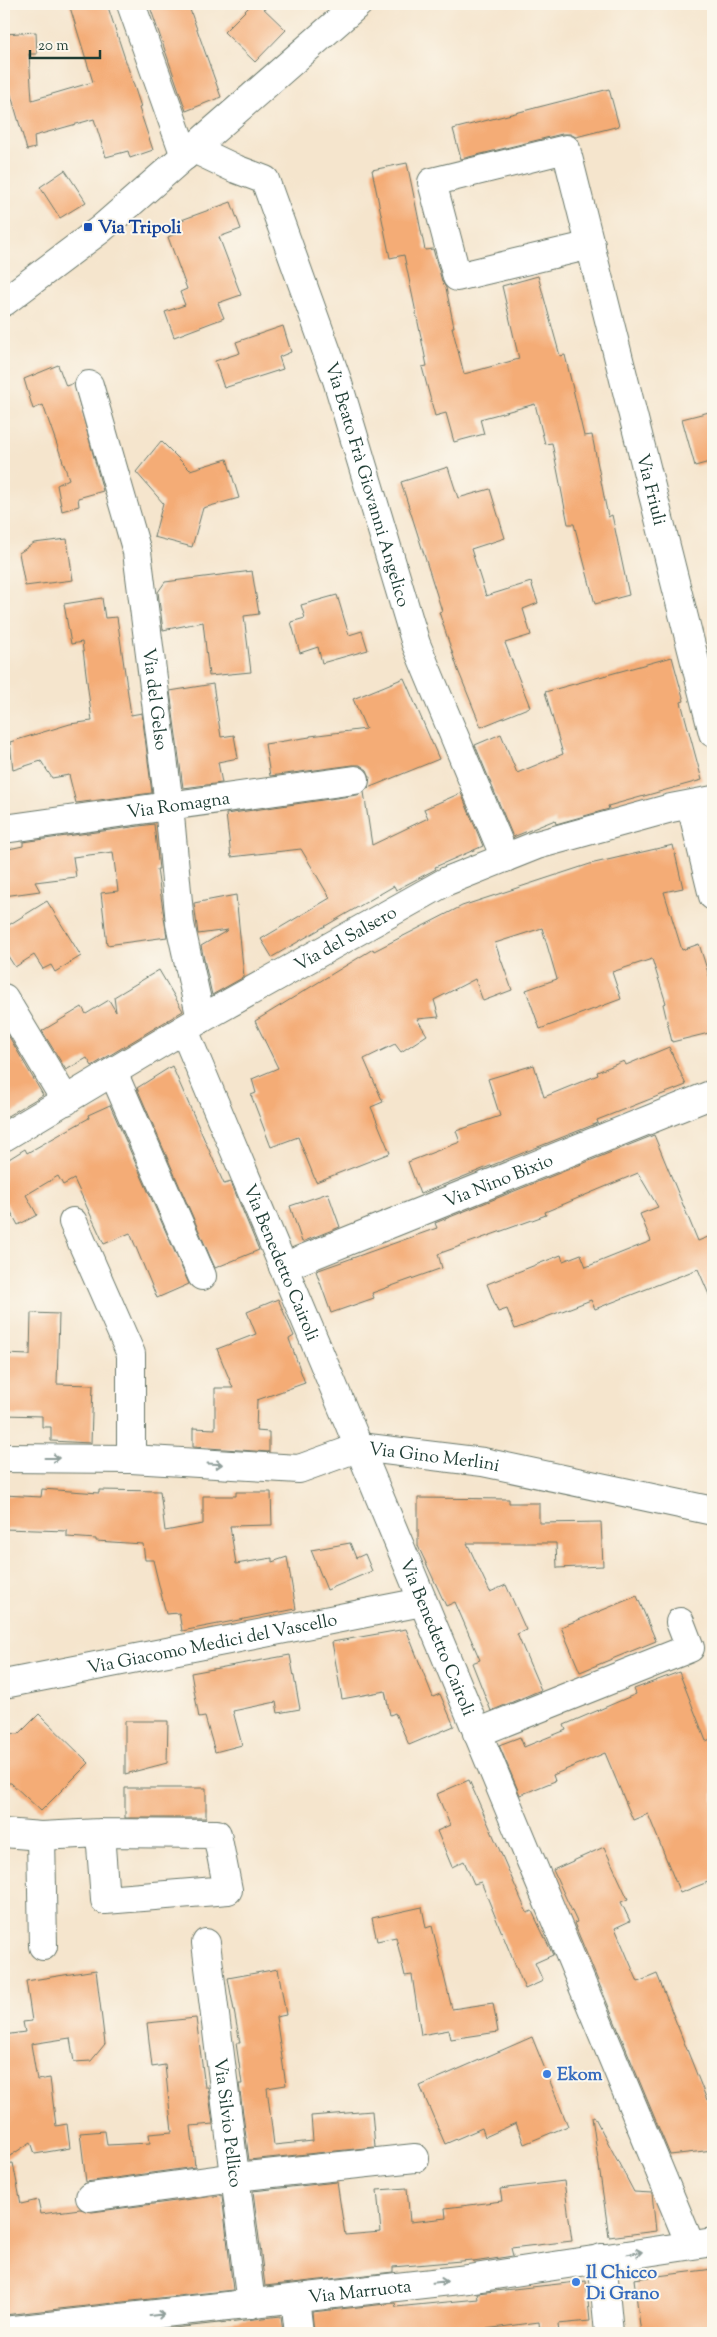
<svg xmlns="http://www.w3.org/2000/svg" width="717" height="2337" font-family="'Sorts Mill Goudy',serif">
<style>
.building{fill:#f4ac76}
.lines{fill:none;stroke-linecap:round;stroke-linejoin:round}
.minor-casing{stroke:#6a786a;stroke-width:30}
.major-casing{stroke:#6a786a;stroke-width:30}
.minor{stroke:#fff;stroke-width:28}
.major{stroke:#fff;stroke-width:28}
.oneway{stroke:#8f9e9a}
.transit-dot{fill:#1a4fb4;stroke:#fbf7ec;stroke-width:2}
.shop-dot{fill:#3f7fe0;stroke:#fbf7ec;stroke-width:2}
.labels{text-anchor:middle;stroke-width:4;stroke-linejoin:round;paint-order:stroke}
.transit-label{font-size:18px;font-weight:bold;fill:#164399;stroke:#fbf7ec;text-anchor:start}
.street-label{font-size:18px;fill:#1f3d34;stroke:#fbf7ec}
.shop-label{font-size:18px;font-weight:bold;fill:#366cbe;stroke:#fbf7ec;text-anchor:start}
</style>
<rect width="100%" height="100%" fill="#fbf7ec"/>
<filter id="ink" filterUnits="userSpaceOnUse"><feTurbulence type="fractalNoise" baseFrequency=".02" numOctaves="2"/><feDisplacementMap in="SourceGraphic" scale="10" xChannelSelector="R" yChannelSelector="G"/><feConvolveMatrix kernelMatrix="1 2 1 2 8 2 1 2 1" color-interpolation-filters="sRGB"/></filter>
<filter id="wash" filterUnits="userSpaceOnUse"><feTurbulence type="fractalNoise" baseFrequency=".0096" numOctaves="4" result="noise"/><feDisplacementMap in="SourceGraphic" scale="20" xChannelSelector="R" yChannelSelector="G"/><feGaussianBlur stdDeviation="1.12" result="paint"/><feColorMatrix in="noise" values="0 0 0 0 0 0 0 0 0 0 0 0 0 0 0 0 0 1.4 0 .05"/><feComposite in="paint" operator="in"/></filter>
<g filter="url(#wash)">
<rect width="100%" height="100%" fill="#f5e5cd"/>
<g id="blocks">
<path class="building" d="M69,4H107L141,107L139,108L153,150L130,158L128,151L106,157L94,119L34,136L35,148L27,150L6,78L4,79V34L36,32L37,54H29L32,100L93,82Z
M149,4H188L221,97L186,111Z
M252,4H259L286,30L255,62L224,32Z
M609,89L619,126L576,137L570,134H562L461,159L453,129Z
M407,163L425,250L433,249L442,281L446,288L454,327H452L464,374L519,359L502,286L538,276L560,356L565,355L584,436L592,435L608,517L612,515L629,595L595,604L574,524H568L552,443L545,444L535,404L480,419L484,434L454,442L446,413L435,416L422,367L427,366L404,255L390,258L372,170Z
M65,170L86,202L60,218L40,187Z
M231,202L241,229L219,237L241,295L218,303L224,318L174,337L165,312L185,305L180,292L187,289L168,237L180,232L176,222Z
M283,326L291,352L279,357L283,369L224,388L215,361L240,353L236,342Z
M58,365L66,386L74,383L103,491L78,498L79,506L62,511L57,485L69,479L43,405L33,409L24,379Z
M713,411V461L695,466L682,419Z
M161,441L190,470L227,459L239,498L203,508L192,547L154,537L163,503L136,472Z
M448,467L458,498L490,489L505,538L471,549L486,596L531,582L538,603L523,609L531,635L505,643L530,707L481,727L458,670L439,612L442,611L401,482Z
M67,539L73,580L25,586L19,553L34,543Z
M252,571L259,614L244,616L251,672L209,676L203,622L163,630L158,592L165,582Z
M337,595L349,635L362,631L368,650L322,663L318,647L300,653L291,622L305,618L301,605Z
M102,598L105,618L117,617L131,715L142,713L152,793L76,803L69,775L52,778L41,761L13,770L10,742L70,724L92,721L82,642L71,644L64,604Z
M672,657L684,701L681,702L702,780L608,806L609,809L556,824L555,820L513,837L475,745L501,734L517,773L563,754L545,692Z
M404,678L439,759L368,788L370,777L367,770L360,765H353L270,776L265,744L310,737V736L366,729L353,699Z
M213,684L221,737L234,735L238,758L218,762L222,783L183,788L170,691Z
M364,792L372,845L428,818L424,809L461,793L483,846L435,867L436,869L396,890L394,886L272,957L261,939L330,898L301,849L231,857L226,814L357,795Z
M154,824L159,869H157L167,937L107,945L101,893L118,891L113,852L73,857L76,877L35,882L40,891L4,896V850L23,846V842Z
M673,845L683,888L664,892L682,950L699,944L713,988V1032L672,1042L663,1004L666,1003L652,959L612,972L621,999L540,1029L526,990L557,979L542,928L495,943L512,990L483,1001L475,979L434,1000L439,1017L417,1019L427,1035L401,1052L395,1044L364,1059L383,1102L371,1107L390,1153L316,1182L298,1137L271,1147L251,1095L256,1093L252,1079L278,1068L255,1021L373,949L374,951L462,906L590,864Z
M236,895L244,977L212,995L201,946L228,930L198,934L194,903Z
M47,901L81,956L55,972L51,965L43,969L34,955L15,967L4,950V928Z
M159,970L183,1011L92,1066L87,1058L66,1070L42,1031L82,1007L86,1014L109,1000L116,1012L114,997Z
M4,1028L43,1095L4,1118Z
M669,1047L686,1085L597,1120L598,1123L420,1194L408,1162L460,1142L456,1131L500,1116L488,1079L534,1065L544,1097L598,1075L597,1072L624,1061L626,1065Z
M172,1066L224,1184L231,1182L259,1250L215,1268L137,1088Z
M110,1105L189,1284L157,1298L130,1233L104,1244L74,1179L63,1185L58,1176L26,1195L37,1215L18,1225L4,1199V1162L25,1149L27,1153L89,1118L88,1115Z
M654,1135L698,1241L713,1235V1304L698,1269L595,1309L591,1300L515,1329L507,1309L498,1312L487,1284L561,1255L563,1261L581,1254L586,1267L651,1241L640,1214L658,1207L638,1173L545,1212L546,1215L438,1254L442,1268L372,1293L374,1298L331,1313L316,1271L437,1228L435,1223Z
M328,1193L340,1227L302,1242L290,1206Z
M278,1299L294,1336L289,1339L305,1383L257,1400L256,1431L269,1432V1452L193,1447V1428L215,1429V1388H233L217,1349L256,1334L247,1312Z
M31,1313L59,1314L57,1384L93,1385L91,1443L51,1441V1427H42V1416L4,1415V1354L30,1355Z
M42,1489L99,1493V1490L160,1491L165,1531L203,1524V1496H236V1492H271L272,1525L230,1526L236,1564L272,1558V1562L287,1557L296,1609L182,1631L179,1613L166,1614L153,1560H145L143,1544L96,1541V1539L67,1537V1531L4,1529V1495L41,1497Z
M418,1498L509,1499V1503H539V1523L601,1522L603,1566L557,1568L556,1543H467L490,1592L506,1585L526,1630L517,1634L541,1690L491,1711L472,1663L480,1660L455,1602L446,1606L418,1546Z
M350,1543L356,1558L365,1554L372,1571L327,1590L311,1550Z
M637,1596L656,1641L580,1672L561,1627Z
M406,1629L433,1697L440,1694L454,1726L409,1745L395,1713L390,1715L385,1691L342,1699L332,1642Z
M290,1655L300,1709L278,1713L276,1702L233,1711L242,1745L215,1752L205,1717L199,1718L191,1673Z
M679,1672L706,1741L713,1738V1880L680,1893L648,1814L633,1820L605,1753L553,1775L555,1781L520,1795L499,1745L520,1737L524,1747L566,1730L564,1725L636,1694L634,1689Z
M39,1714L89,1763L41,1811L11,1783H4V1733L19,1734Z
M125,1721H168L167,1763L125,1774Z
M469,1780L527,1913L532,1911L553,1955L535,1963L543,1981L525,1989L481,1882L474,1884L464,1861L452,1867L437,1831L450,1825L437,1794Z
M125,1788H206V1818H125Z
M604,1847L628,1899L621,1902L630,1921L615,1928L638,1982L657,1974L707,2100L713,2099V2150L670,2155L574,1923L577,1922L553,1870Z
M422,1907L426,1928L432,1926L452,2009L493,2003L498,2032L451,2039L449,2030L421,2035L412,1975L405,1976L396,1937L377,1941L372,1918Z
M278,1969L286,2015L276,2017L286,2085L267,2088L274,2145L313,2141L311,2116L372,2111L375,2147L249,2160L239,2084H242L236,2043H240L228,1978Z
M96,1970L105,2044L91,2061L74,2062L70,2038L31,2044L37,2080L50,2078L56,2126L67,2124L70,2148L35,2154L31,2142L4,2160V2035L25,2032L23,2022L32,2021L26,1981Z
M196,2018L205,2087H208L213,2124L191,2126L195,2167L86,2182L80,2133L105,2131L107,2145L150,2143L149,2134L172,2132L165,2065L152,2067L147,2023Z
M532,2037L568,2126L524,2144L516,2123L485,2137L482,2128L445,2144L420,2086Z
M594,2116L634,2192L652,2193L656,2231L609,2237L592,2117Z
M13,2163L21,2204L38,2200L41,2214L80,2209L92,2212L222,2195L233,2290L4,2315V2164Z
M564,2181L572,2241L511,2248L513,2256L473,2262L472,2260L393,2267V2272L265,2286L253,2191L337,2182L345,2235L381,2232L377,2190L407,2188L410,2222L446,2218L445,2208L502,2201L500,2189Z
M713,2269V2333H641L634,2279Z
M586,2281L590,2321L558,2324L559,2333H540L539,2322L470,2331V2333H314L312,2312L395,2303L396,2307L478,2299L477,2293Z
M281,2316L283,2333H139V2332Z"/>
</g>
</g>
<g filter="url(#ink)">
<use href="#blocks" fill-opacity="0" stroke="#6a786a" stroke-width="1"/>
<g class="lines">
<g class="minor-casing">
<g id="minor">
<path d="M131,4L185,156"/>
<path id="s1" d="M194,149L236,169L265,180L337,380L416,644L505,858"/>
<path id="s2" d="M591,245L457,277L432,182L566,149L713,733"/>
<path id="s3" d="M89,385L137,552L169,805L180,924L201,1019"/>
<path d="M691,805L713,896"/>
<path id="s4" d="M4,829L355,780"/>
<path d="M4,998L66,1101"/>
<path id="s5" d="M184,1030L348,1421L690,2244"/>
<path d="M113,1072L202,1276"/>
<path id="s6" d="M4,1137L201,1019L447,881L537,845L671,808L713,800"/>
<path d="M73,1222L131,1354V1459"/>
<path id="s7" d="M283,1267L713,1094"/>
<path id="s8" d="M4,1458L131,1459L299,1469L360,1447L483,1462L713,1511"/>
<path id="s9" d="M4,1684L422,1602"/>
<path d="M477,1733L690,1648L680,1622"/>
<path d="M4,1833L41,1836L100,1833L217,1834L228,1890L105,1900L100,1833"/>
<path d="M41,1836L43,1946"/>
<path id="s10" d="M206,1943L251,2304"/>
<path d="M90,2197L236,2177L415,2158"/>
<path d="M602,2258L609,2333"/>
<path d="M295,2299L299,2333"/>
<path id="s11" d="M4,2331L468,2279L713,2242"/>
</g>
</g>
<g class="major-casing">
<path id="major" d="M4,302L101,229L358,4"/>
</g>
<use href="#minor" class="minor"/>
<use href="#major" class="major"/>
</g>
<defs><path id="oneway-shaft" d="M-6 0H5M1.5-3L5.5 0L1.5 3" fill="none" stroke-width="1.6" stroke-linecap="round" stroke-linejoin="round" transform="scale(1.25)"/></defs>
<g class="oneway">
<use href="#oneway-shaft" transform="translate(52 1458)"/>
<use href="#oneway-shaft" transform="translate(215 1464) rotate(3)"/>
<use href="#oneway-shaft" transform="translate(635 2253) rotate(-9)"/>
<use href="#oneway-shaft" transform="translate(440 2282) rotate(-6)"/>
<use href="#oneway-shaft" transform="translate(157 2315) rotate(-7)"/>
</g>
</g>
<rect class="transit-dot" x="83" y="222" width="10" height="10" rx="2.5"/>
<g class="shop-dot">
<circle cx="547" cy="2074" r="5"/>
<circle cx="576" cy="2282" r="5"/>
</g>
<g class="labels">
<g class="transit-label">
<text x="98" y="233">Via Tripoli</text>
</g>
<g class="street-label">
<text dy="6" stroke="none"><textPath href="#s1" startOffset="399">Via Beato Frà Giovanni Angelico</textPath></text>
<text dy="6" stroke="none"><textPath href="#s2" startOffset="725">Via Friuli</textPath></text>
<text dy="6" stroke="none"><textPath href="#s3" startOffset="322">Via del Gelso</textPath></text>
<text dy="6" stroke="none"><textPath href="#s4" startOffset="176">Via Romagna</textPath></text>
<text dy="6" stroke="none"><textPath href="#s6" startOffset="395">Via del Salsero</textPath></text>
<text dy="6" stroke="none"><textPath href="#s7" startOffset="232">Via Nino Bixio</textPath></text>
<text dy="6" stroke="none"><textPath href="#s5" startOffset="252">Via Benedetto Cairoli</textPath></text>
<text dy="6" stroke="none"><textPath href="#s8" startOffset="435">Via Gino Merlini</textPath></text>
<text dy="6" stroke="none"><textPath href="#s5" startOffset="658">Via Benedetto Cairoli</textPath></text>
<text dy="6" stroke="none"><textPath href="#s9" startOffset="212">Via Giacomo Medici del Vascello</textPath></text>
<text dy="6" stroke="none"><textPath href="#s10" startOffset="181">Via Silvio Pellico</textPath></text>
<text dy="6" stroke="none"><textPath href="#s11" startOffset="358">Via Marruota</textPath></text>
</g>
<g class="shop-label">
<text x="557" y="2080">Ekom</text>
<text x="586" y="2278">Il Chicco<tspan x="586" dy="21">Di Grano</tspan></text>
</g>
</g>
<rect width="717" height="2337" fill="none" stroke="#fbf7ec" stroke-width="20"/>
<path d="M30 50v8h70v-8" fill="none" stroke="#1f3d34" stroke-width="2.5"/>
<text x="38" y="50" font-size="15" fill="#1f3d34" stroke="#fbf7ec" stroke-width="4" paint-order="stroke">20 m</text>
</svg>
